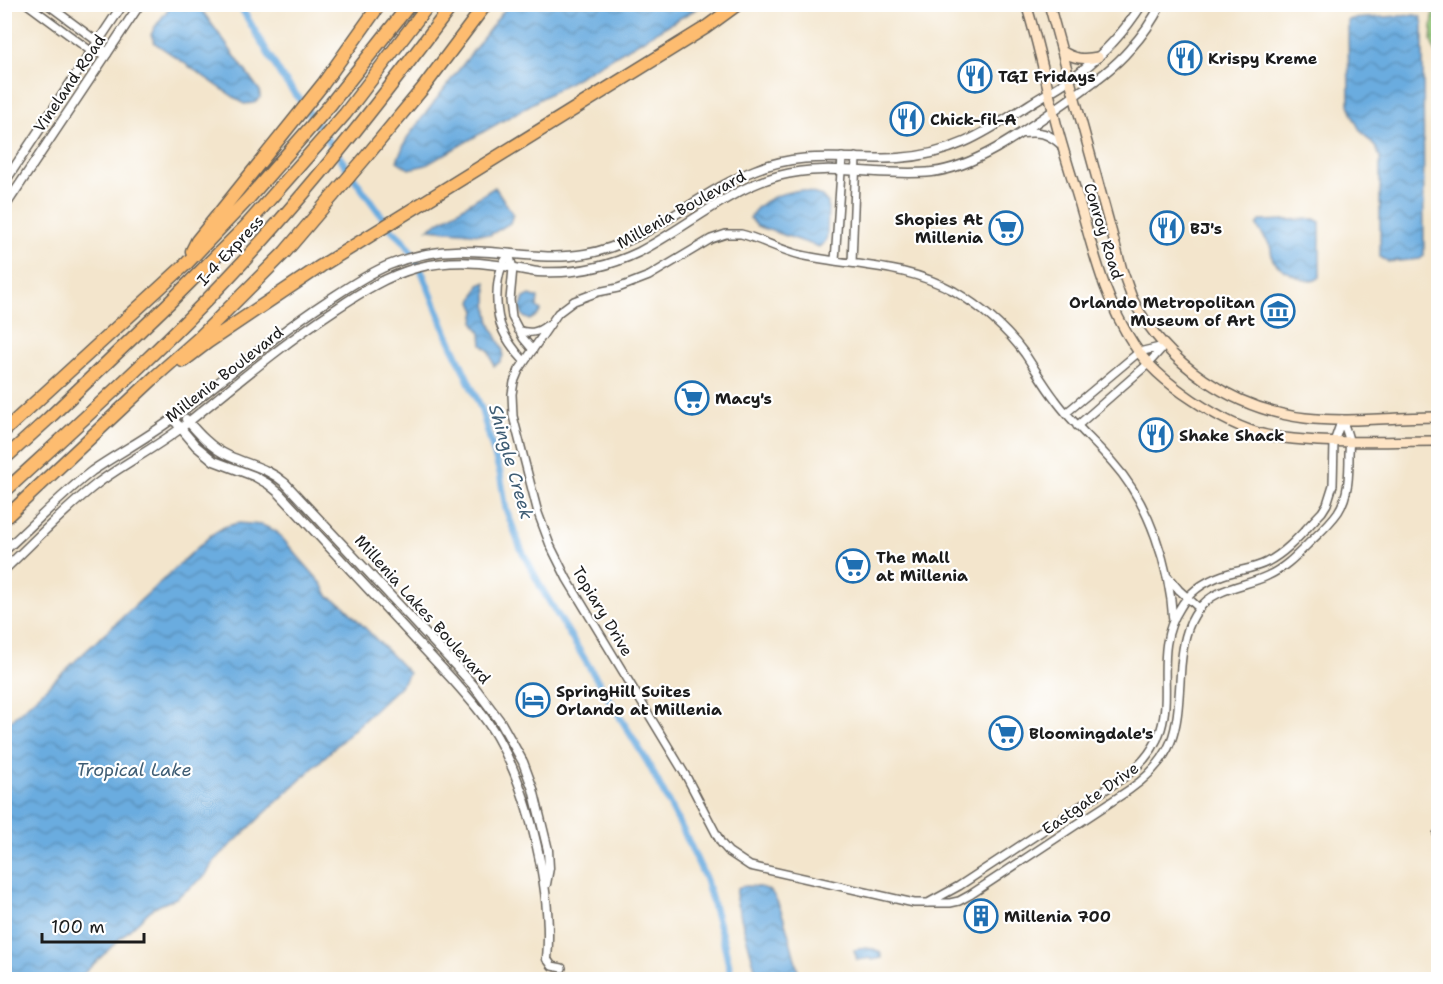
<svg xmlns="http://www.w3.org/2000/svg" width="1443" height="984" font-family="'Shantell Sans',sans-serif">
<style>
.wetland{fill:url(#wetland-marsh);stroke:#5a744d;stroke-width:1.5}
.water{fill:url(#water-waves);stroke:#43647e;stroke-width:1.5}
.lines{fill:none;stroke-linecap:round;stroke-linejoin:round}
.canal{stroke:#6aacdf;stroke-width:7}
.minor-casing{stroke:#67625a;stroke-width:10}
.tertiary-casing{stroke:#67625a;stroke-width:11}
.secondary-casing{stroke:#67625a;stroke-width:12}
.motorway-casing{stroke:#67625a;stroke-width:15}
.minor{stroke:#fff;stroke-width:7}
.tertiary{stroke:#fff;stroke-width:8}
.secondary{stroke:#fee4c5;stroke-width:9}
.motorway{stroke:#fdbc6f;stroke-width:12}
.labels{text-anchor:middle;stroke-width:4.5;stroke-linejoin:round;paint-order:stroke}
.poi-label{font-size:16px;font-weight:bold;fill:#1c1c1c;stroke:#fff;text-anchor:start}
.street-label{font-size:16px;fill:#1c1c1c;stroke:#fff}
.water-label{font-size:18px;font-style:italic;fill:#3f5d74;stroke:#fff}
</style>
<defs>
<pattern id="wetland-marsh" width="20" height="14" patternUnits="userSpaceOnUse" patternTransform="scale(1.5)"><rect width="20" height="14" fill="#98cd7e"/><path d="M1 5h8M5 5V1M11 12h8M15 12V8" fill="none" stroke="#82af6c"/></pattern>
<pattern id="water-waves" width="16" height="10" patternUnits="userSpaceOnUse" patternTransform="scale(1.5)"><rect width="16" height="10" fill="#6aacdf"/><path d="M0 5q4-4 8 0t8 0" fill="none" stroke="#568bb4"/></pattern>
</defs>
<rect width="100%" height="100%" fill="#fff"/>
<filter id="ink" filterUnits="userSpaceOnUse"><feTurbulence type="fractalNoise" baseFrequency=".0167" numOctaves="2"/><feDisplacementMap in="SourceGraphic" scale="12" xChannelSelector="R" yChannelSelector="G"/><feConvolveMatrix kernelMatrix="1 2 1 2 8 2 1 2 1" color-interpolation-filters="sRGB"/></filter>
<filter id="wash" filterUnits="userSpaceOnUse"><feTurbulence type="fractalNoise" baseFrequency=".008" numOctaves="4" result="noise"/><feDisplacementMap in="SourceGraphic" scale="24" xChannelSelector="R" yChannelSelector="G"/><feGaussianBlur stdDeviation="1.35" result="paint"/><feColorMatrix in="noise" values="0 0 0 0 0 0 0 0 0 0 0 0 0 0 0 0 0 1.4 0 .05"/><feComposite in="paint" operator="in"/></filter>
<g filter="url(#wash)">
<rect width="100%" height="100%" fill="#f3e5cc"/>
<path class="wetland" d="M1434,5H1438V59L1431,41Z"/>
<path class="water" d="M172,4L198,5L260,91V98L254,103L244,104L155,43L151,35L155,27Z
M508,5V4L703,5L426,165L409,169L397,161L407,138Z
M1415,15L1421,17L1423,24L1424,256L1420,259L1388,262L1380,257V157L1376,148L1360,130L1354,119L1349,104L1348,20L1352,19Z
M495,187L513,214L510,223L490,235L428,229Z
M801,190L822,196L828,203L827,236L825,242L819,247L757,226L750,218C758,200 783,192 801,190Z
M1314,219L1320,222V277C1317,279 1316,281 1311,281C1302,281 1278,268 1273,260C1271,256 1272,250 1270,246C1266,238 1260,233 1257,225L1260,221Z
M486,282C487,288 487,291 487,296C487,305 488,316 491,325C494,334 501,343 503,351C504,358 500,363 494,366L489,351L482,345L481,333L475,325L474,321L476,311L472,302L479,285Z
M530,295L538,298L537,307L541,310L538,315L530,320L524,317L520,309L524,298Z
M238,523L262,525L276,531L322,584L329,597L342,604L409,673L400,686L215,860L205,876L176,898L153,908L125,934L78,979H5V726L211,535L224,527Z
M743,886C751,886 764,886 770,891C783,901 795,962 800,979H758L736,900L737,889Z
M865,948L874,949L880,952L882,958L872,960L871,958L857,960L854,950Z"/>
<g class="lines">
<path class="canal" d="M239,4L282,77L300,100L359,185L392,230L405,242L420,267L447,334L481,408L500,473L506,509L521,549L543,591L648,763L685,834L706,880L724,943L732,980"/>
</g>
</g>
<g filter="url(#ink)">
<g class="lines">
<g class="minor-casing">
<path id="minor" d="M27,4L92,52L107,54
M47,4L98,42L107,54
M509,254C507,258 503,262 502,266C495,284 495,314 503,331C508,342 516,352 524,361
M509,254L513,268L510,300L512,317L523,338L533,350
M835,261L842,157
M852,263L856,157
M518,330C529,334 537,333 546,326
M1066,413L1139,352L1164,346
M1077,426L1148,364L1164,346
M1168,577L1179,590L1199,608
M1173,621C1170,567 1149,503 1113,463C1094,441 1072,423 1055,399C1044,385 1035,369 1025,354C1006,328 981,307 954,291C902,263 855,267 801,255C780,250 761,239 741,234H726L711,239L649,276L618,288L598,292L574,301L558,313L519,370L514,382L512,394L513,416L538,513L550,545L567,579L686,776L721,843L729,852L750,866L914,903H950L959,901L970,895L1129,790C1181,754 1177,722 1181,666C1183,645 1186,626 1198,610C1215,587 1244,587 1267,576C1283,569 1295,557 1307,545C1317,535 1329,525 1338,512C1349,495 1349,474 1349,454C1349,450 1350,445 1349,441C1348,433 1344,426 1342,419
M1437,834H1438
M928,903L959,886L1126,776C1196,723 1143,665 1180,608C1189,592 1206,581 1223,575C1238,570 1254,569 1267,562C1289,551 1305,529 1322,512L1327,504L1333,485L1334,442L1342,419
M547,959L552,966L562,968"/>
</g>
<g class="tertiary-casing">
<path id="tertiary" d="M1022,133C1040,131 1048,133 1062,145
M4,183L123,4
M4,208L140,4
M173,419L196,446L214,461L254,476L268,484L279,493L452,679C468,697 485,716 497,737C530,794 553,894 547,959
M186,419C198,433 211,448 229,456C249,465 268,468 285,483L455,665L473,685L500,721L523,762L533,789L548,850L549,868L546,884
M4,551C33,525 62,494 92,471C121,451 153,435 180,413C229,375 275,335 327,301C347,288 367,274 389,265C414,255 440,250 466,251C506,251 545,261 585,254C647,244 697,193 755,170C805,150 847,161 898,158C953,155 986,132 1030,104C1047,93 1065,84 1080,72C1105,53 1125,31 1142,4
M4,570C35,541 64,509 98,483C125,463 155,448 181,428C232,387 281,345 336,309C361,292 387,276 416,268C443,261 470,261 497,265C511,267 524,270 538,272C573,274 608,267 639,252C684,229 729,189 778,176C829,162 880,177 932,172C978,167 1030,127 1067,101C1089,85 1112,70 1130,49C1142,36 1153,20 1161,4"/>
</g>
<g class="secondary-casing">
<path id="secondary" d="M1026,4C1038,42 1046,80 1055,119C1063,151 1074,183 1083,215C1096,261 1107,304 1134,345C1157,382 1224,425 1266,435C1275,437 1285,438 1293,439C1341,444 1390,441 1438,441
M1049,4L1122,270C1126,280 1129,291 1133,300C1167,365 1233,409 1305,418C1347,423 1396,417 1438,417
M1062,51C1074,59 1083,60 1098,57"/>
</g>
<g class="motorway-casing">
<path id="motorway" d="M192,251L197,241L323,84L380,4
M183,361L208,342L321,266L705,28L738,4
M4,431L187,263L247,200L330,105L410,4
M4,459L48,419L169,303L246,226L345,114L429,4
M4,492C89,414 175,337 252,252C324,173 389,89 453,4
M4,519L156,376L199,338L285,252L365,158L423,88L486,4"/>
</g>
<use href="#minor" class="minor"/>
<use href="#tertiary" class="tertiary"/>
<use href="#secondary" class="secondary"/>
<use href="#motorway" class="motorway"/>
</g>
</g>
<defs>
<g id="restaurant-ring" transform="scale(1.725)"><circle r="9.5" fill="#fff" stroke="#1f6fb2" stroke-width="1.5"/><path d="M-5-6h1v4h1v-4h1v4h1v-4h1v5L-1.5 .5V6h-2V.5L-5-1ZM5-6V6H3V1.5H1.5Q1.5-4 5-6Z" fill="#1f6fb2"/></g>
<g id="supermarket-ring" transform="scale(1.725)"><circle r="9.5" fill="#fff" stroke="#1f6fb2" stroke-width="1.5"/><path d="M-6-5.5h2.5l.6 2H6L4.5 2H-2.5L-4.4-4H-6ZM-1.5 3.2a1.3 1.3 0 1 0 .1 0ZM3 3.2a1.3 1.3 0 1 0 .1 0Z" fill="#1f6fb2"/></g>
<g id="museum-ring" transform="scale(1.725)"><circle r="9.5" fill="#fff" stroke="#1f6fb2" stroke-width="1.5"/><path d="M0-6L6-3V-2H-6V-3ZM-5-1h2V3h-2ZM-1-1h2V3h-2ZM3-1h2V3H3ZM-6 4H6V6H-6Z" fill="#1f6fb2"/></g>
<g id="hotel-ring" transform="scale(1.725)"><circle r="9.5" fill="#fff" stroke="#1f6fb2" stroke-width="1.5"/><path d="M-6-4.5h1.5V1H6V5H4.5V3h-9V5H-6ZM-4 0a1.8 1.8 0 1 1 3.6 0ZM.5 0V-2.5h3Q6-2.5 6 0Z" fill="#1f6fb2"/></g>
<g id="building-ring" transform="scale(1.725)"><circle r="9.5" fill="#fff" stroke="#1f6fb2" stroke-width="1.5"/><path d="M-4-6H4V6H1V3H-1V6H-4ZM-2.5-4.3h1.7v1.8h-1.7ZM.8-4.3h1.7v1.8H.8ZM-2.5-1h1.7V.8h-1.7ZM.8-1h1.7V.8H.8Z" fill="#1f6fb2"/></g>
</defs>
<g fill-rule="evenodd">
<use href="#restaurant-ring" x="1185" y="58"/>
<use href="#restaurant-ring" x="975" y="76"/>
<use href="#restaurant-ring" x="907" y="119"/>
<use href="#supermarket-ring" x="1006" y="228"/>
<use href="#restaurant-ring" x="1167" y="228"/>
<use href="#museum-ring" x="1278" y="311"/>
<use href="#supermarket-ring" x="692" y="398"/>
<use href="#restaurant-ring" x="1156" y="435"/>
<use href="#supermarket-ring" x="853" y="566"/>
<use href="#hotel-ring" x="533" y="700"/>
<use href="#supermarket-ring" x="1006" y="733"/>
<use href="#building-ring" x="981" y="916"/>
</g>
<g class="labels">
<g class="poi-label">
<text x="1208" y="64">Krispy Kreme</text>
<text x="998" y="82">TGI Fridays</text>
<text x="930" y="125">Chick-fil-A</text>
<text x="983" y="225" text-anchor="end">Shopies At<tspan x="983" dy="18">Millenia</tspan></text>
<text x="1190" y="234">BJ's</text>
<text x="1255" y="308" text-anchor="end">Orlando Metropolitan<tspan x="1255" dy="18">Museum of Art</tspan></text>
<text x="715" y="404">Macy's</text>
<text x="1179" y="441">Shake Shack</text>
<text x="876" y="563">The Mall<tspan x="876" dy="18">at Millenia</tspan></text>
<text x="556" y="697">SpringHill Suites<tspan x="556" dy="18">Orlando at Millenia</tspan></text>
<text x="1029" y="739">Bloomingdale's</text>
<text x="1004" y="922">Millenia 700</text>
</g>
<g class="street-label">
<text transform="translate(69 83) rotate(-56)" y="6">Vineland Road</text>
<text transform="translate(681 209) rotate(-29)" y="6">Millenia Boulevard</text>
<text transform="translate(1104 231) rotate(73)" y="6">Conroy Road</text>
<text transform="translate(230 250) rotate(-47)" y="6">I-4 Express</text>
<text transform="translate(224 374) rotate(-38)" y="6">Millenia Boulevard</text>
<text transform="translate(423 609) rotate(48)" y="6">Millenia Lakes Boulevard</text>
<text transform="translate(603 611) rotate(59)" y="6">Topiary Drive</text>
<text transform="translate(1090 798) rotate(-35)" y="6">Eastgate Drive</text>
</g>
<g class="water-label">
<text transform="translate(511 462) rotate(74)" y="6">Shingle Creek</text>
<text x="134" y="776">Tropical Lake</text>
</g>
</g>
<rect width="1443" height="984" fill="none" stroke="#fff" stroke-width="24"/>
<path d="M42 933v9h102v-9" fill="none" stroke="#1c1c1c" stroke-width="3"/>
<text x="51" y="933" font-size="18" fill="#1c1c1c" stroke="#ffffff" stroke-width="4.5" paint-order="stroke">100 m</text>
</svg>
